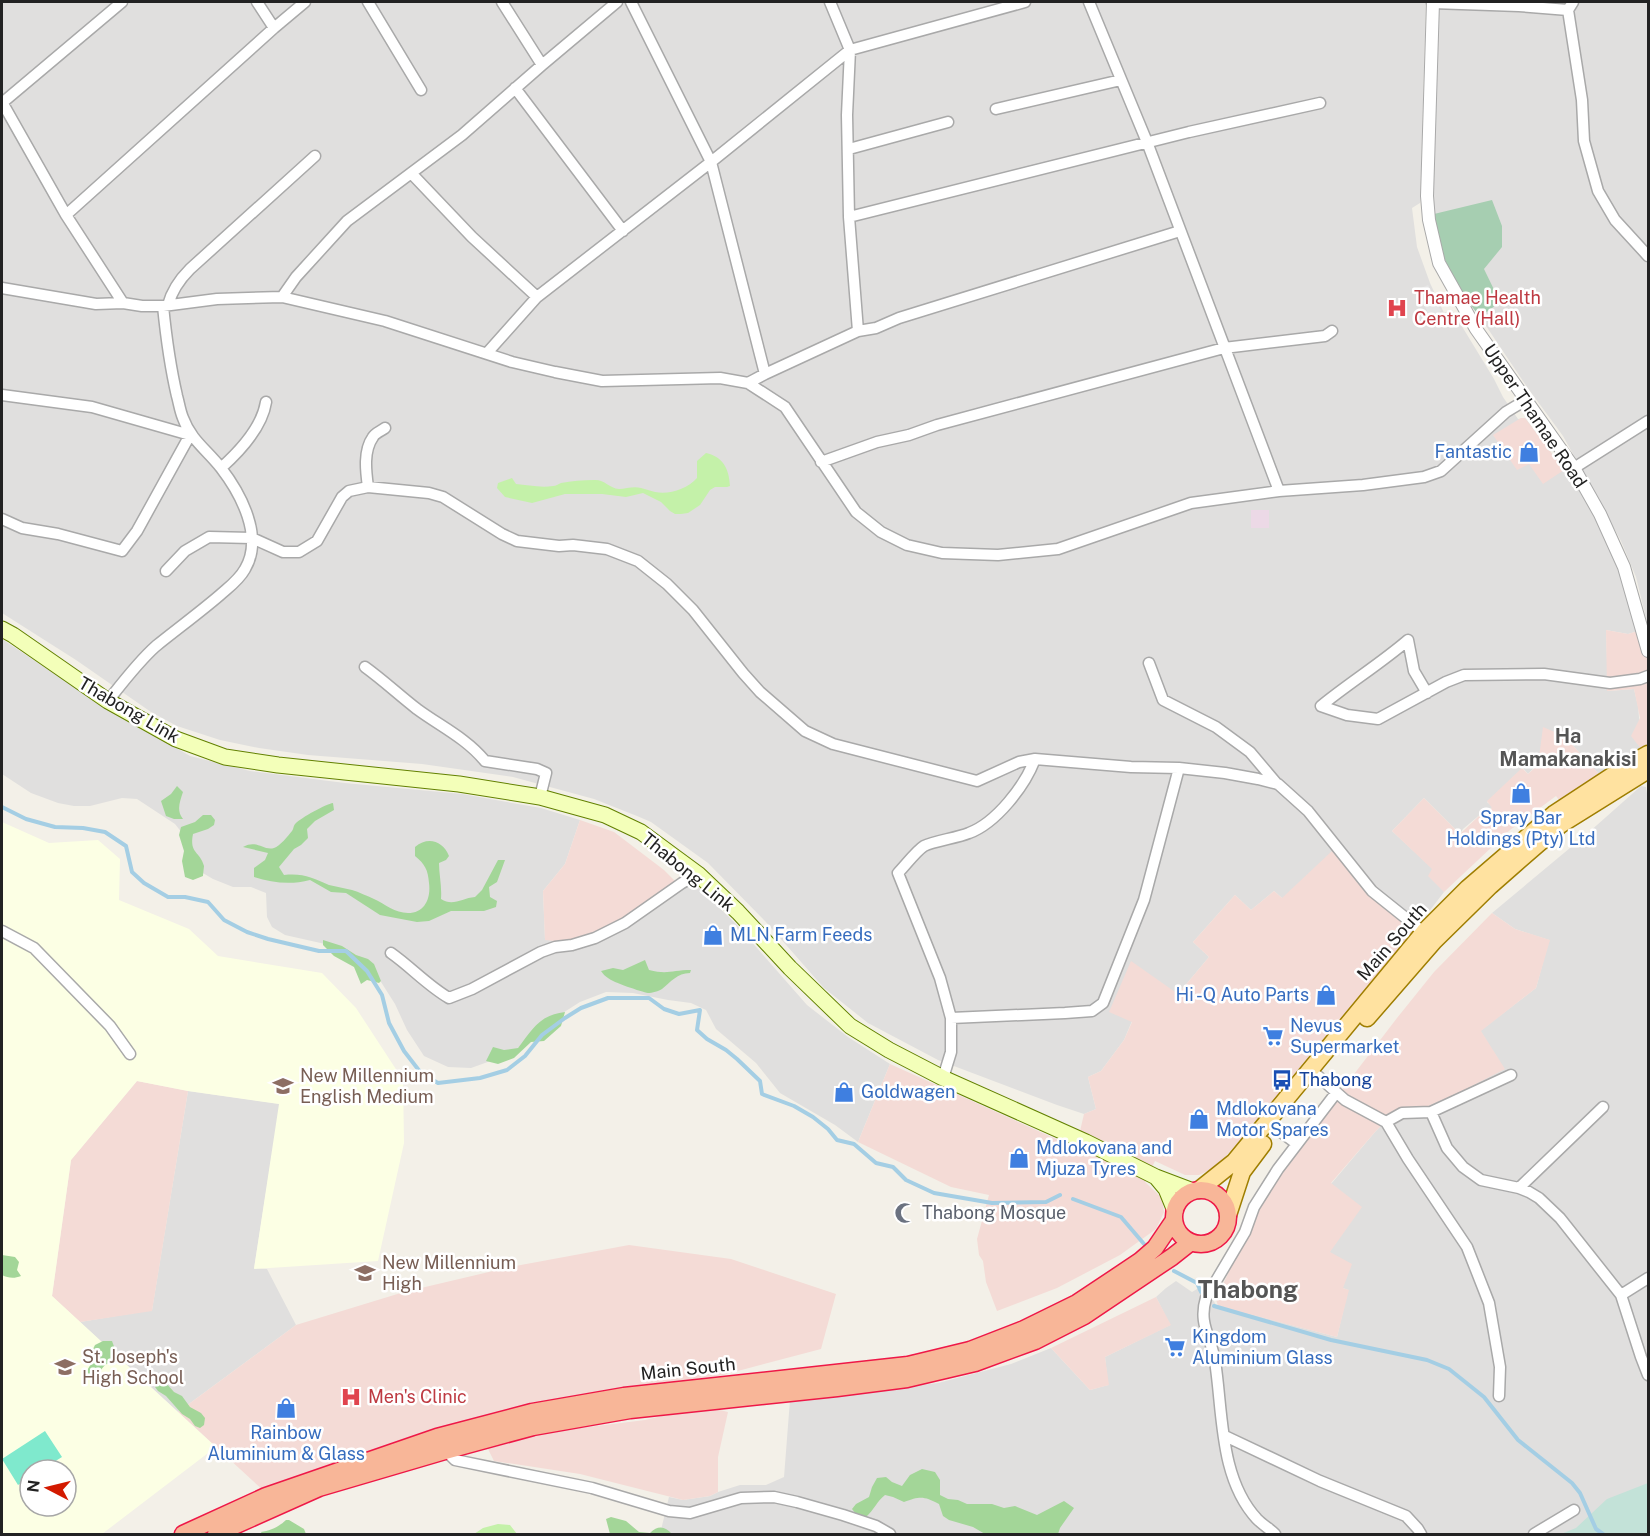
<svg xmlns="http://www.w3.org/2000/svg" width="1650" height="1536" font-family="'Public Sans',sans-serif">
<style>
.residential{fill:#e0dfde}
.commercial{fill:#f4dbd6}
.industrial{fill:#ecd9e6}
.education{fill:#fcffe4;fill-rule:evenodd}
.grass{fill:#c4f1a9}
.forest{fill:#a3d698}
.wetland{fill:#c3e2d8}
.cemetery{fill:#a6ceb1}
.pitch{fill:#7fe9cd}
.parking{fill:#e6e6e6}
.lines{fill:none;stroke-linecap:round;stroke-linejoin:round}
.stream{stroke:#a4cee4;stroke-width:4}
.minor-casing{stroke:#a9a9a9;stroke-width:13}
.tertiary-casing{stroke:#a9a9a9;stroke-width:14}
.secondary-casing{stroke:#638100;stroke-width:17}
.primary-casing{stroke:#9f7e00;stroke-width:19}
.trunk-casing{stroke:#ee1847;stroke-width:19}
.minor{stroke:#fff;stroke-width:10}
.tertiary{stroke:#fff;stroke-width:12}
.secondary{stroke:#f3ffb9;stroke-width:15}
.primary{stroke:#ffe2a0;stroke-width:16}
.trunk{stroke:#f8b698;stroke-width:16}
.labels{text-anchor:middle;stroke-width:5;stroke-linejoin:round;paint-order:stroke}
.health-label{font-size:18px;fill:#be3a42;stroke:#fff;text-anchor:start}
.street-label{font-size:18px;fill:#222;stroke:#fff}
.shop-label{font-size:18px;fill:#366cbe;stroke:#fff;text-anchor:start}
.education-label{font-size:18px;fill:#785e54;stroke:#fff;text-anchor:start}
.transit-label{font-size:18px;fill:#164399;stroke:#fff;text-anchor:start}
.worship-label{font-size:18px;fill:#5b616d;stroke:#fff;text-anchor:start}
.neighbourhood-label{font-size:20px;font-weight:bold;fill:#555;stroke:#fff}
.district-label{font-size:24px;font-weight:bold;fill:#555;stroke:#fff}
</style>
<rect width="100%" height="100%" fill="#f3f0e8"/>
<path class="residential" d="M2,2H1426L1420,203L1412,208L1417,247L1430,283L1444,313L1452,310L1494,379L1503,397L1518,419L1525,418L1585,498L1618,567L1638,631L1628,634L1606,630L1608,691L1634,689L1638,706L1642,750L1599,774L1564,736L1528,774L1523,768L1487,802L1493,807L1482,813L1463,829L1460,834L1424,798L1392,831L1433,869L1444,892L1414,931L1405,925L1371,895L1282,898L1274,891L1251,910L1235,895L1193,942L1209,957L1178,994L1132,1021L1124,1040L1101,1071L1088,1077L1096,1109L1084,1114L1057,1105L938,1060L868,1023L824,988L765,921L708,863L651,822L637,816L594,799L513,777L422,764L308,755L259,748L220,740L177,726L151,712L76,660L2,613Z
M1438,2H1648V626L1636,577L1621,541L1563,436L1527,387L1480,317L1467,301L1437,227L1434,214V140Z
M2,639L97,702L190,756L250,771L345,783L462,794L541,808L580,820L565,864L543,891L545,939L687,876L735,923L807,1005L848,1037L890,1064L858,1142L835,1125L780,1093L756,1063L716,1029L706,1010L691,1003L668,1000L633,993L606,992L580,1002L558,1016L510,1054L471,1068L448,1067L424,1056L407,1030L395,1004L374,971L325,944L285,935L272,927L267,917L266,893L251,887H233L213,879L196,869L186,838L175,824L137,799L122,798L90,806H74L58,803L31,793L2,774Z
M1641,786L1646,787L1648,800V1534H660L669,1497L683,1500L710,1496L718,1492L740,1485H766L784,1477L790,1400L938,1383L1011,1364L1051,1348L1090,1390L1108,1385L1105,1357L1170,1325L1156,1297L1166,1288L1176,1281L1192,1292L1204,1285L1216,1305L1337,1337L1348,1290L1343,1288L1330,1252L1331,1184L1375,1132L1394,1112L1504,1069L1480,1031L1536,988L1549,940L1515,929L1492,913L1588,833Z
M188,1091L280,1104L254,1268L267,1269L296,1325L178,1412L80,1322L152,1310Z"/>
<path class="commercial" d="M1521,418H1525L1564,470L1543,484L1529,464L1517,470L1493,435Z
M1606,630L1628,634L1638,631L1648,646V746L1642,750L1631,736L1640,718L1634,689L1607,691Z
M1543,727L1564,736L1599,774L1600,778L1561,803L1556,796L1510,830L1444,892L1428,876L1432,869L1392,831L1424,798L1460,834L1482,813L1492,808L1487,801L1522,768L1528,774L1538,765Z
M580,820L614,832L664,870L676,882L625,919L573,943L545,940L543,891L565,864Z
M1332,851L1371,895L1405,925L1414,931L1261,1117L1216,1167L1199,1175H1185L1155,1161L1145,1182L1162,1198L1164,1212L1156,1229L1120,1255L1057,1288L997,1311L986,1282L983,1261L979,1255L977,1239L989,1195L951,1187L858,1142L890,1064L1076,1148L1084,1114L1096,1109L1088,1077L1101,1071L1124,1040L1132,1022L1109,1012L1131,961L1178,994L1209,957L1193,942L1235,895L1251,910L1274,891L1282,898Z
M1492,913L1515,929L1550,940L1536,988L1481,1031L1505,1069L1460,1092L1428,1106L1398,1113L1394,1112L1375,1132L1331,1183L1362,1207L1330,1252L1352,1264L1343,1288L1349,1290L1337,1337L1218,1306L1216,1299L1262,1202L1348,1082L1397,1018L1434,972Z
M137,1081L188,1091L152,1311L80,1322L52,1296L71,1160Z
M629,1245L731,1259L836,1294L821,1349L719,1376L631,1386L545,1402L427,1431L265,1492L178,1412L296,1325L404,1292L510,1267Z
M1156,1297L1171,1325L1105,1357L1109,1385L1090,1390L1051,1348Z
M716,1409L728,1412L718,1457V1492L710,1496L683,1500L580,1474L494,1461L488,1449L549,1432L645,1420L666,1415Z"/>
<path class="industrial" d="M1251,510H1269V528H1251Z"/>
<path class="education" d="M2,822L49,843L98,840L120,859L119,900L189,929L218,956L322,973L356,1008L403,1080L404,1143L378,1261L254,1269L279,1104L188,1091L137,1081L71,1160L52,1296L216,1447L102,1534H2ZM30,1470H66V1506H30Z"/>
<path class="grass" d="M706,453C723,457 729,468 730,486L727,487H715L710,490L700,505L688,513L681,514H675L670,511L661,502L643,493L626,497L602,494H565L532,503L505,497L497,488L498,483L512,478L516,484C527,485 541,488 553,486C556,486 558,484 561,483C571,481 583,480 594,480C604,479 609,488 619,489C626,489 633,486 641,488C646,489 650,491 655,492C669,495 687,489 697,478V461Z
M498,1524L510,1525L517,1534H474L483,1528Z"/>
<path class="forest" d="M177,786L183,792C180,801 176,811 183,819H174L166,816L161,801L171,794Z
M333,803L334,810L315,821L307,829L308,838L301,845L294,849L279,867L284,875C304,873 312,878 329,885C337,887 344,888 352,890C359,892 367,896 374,899C385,904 395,913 408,913C425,913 431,898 429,883C428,870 425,864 415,856V847C428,836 443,841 449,856L446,860L439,863C439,875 442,886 441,899C453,907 462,898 475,897L482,890L498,860H505L497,882L489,887L490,897L497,901L496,907L484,911H451L429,921L417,922L380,915L346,893L331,892L310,880C291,885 273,883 254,877V868L265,860L268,853L243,847C257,839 263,851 274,848C280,846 288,836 292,831C294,828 293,826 296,823C301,818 326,804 333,803Z
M203,815H211L215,820L214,825L208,829L193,834C189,854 200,851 204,866C204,867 203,875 203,876L193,880L185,877L182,861L184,851L179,835L181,827L195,822Z
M323,940L342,946L356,955L368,959L374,964L381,981L379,983L367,980L361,984L354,967L334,956L323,945Z
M645,960L649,970C668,975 672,970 691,970L690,973C677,973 671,982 662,989C659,991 652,993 648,993C642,992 612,982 608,978C605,976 603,974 601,971L613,968L623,970Z
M565,1012L561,1026L544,1041L531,1042L514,1058L498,1064L486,1061L493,1047L504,1050L518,1048C532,1030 539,1015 565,1012Z
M2,1255L15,1257L19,1262L17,1270L21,1276C14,1279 8,1278 2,1275Z
M103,1341H112L116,1352L115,1359L105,1365L94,1378L87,1377L86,1372L91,1364L92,1351L95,1345Z
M162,1382L166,1383L174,1392L182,1396L190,1407L201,1413L205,1418L204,1425L200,1428L195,1426L190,1419L182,1414L166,1396L158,1391L155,1387L158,1383Z
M922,1469L935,1472L940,1480V1495L948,1499L958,1500L967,1504H992L1004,1508L1015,1506L1037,1515L1064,1501L1074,1508L1060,1528L1058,1534H1004L1002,1533L997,1534H985L973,1527L949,1520L943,1516L939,1504C924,1496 920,1496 904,1502L893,1497L885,1495C877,1501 874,1510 866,1517L856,1514L852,1509L856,1504L869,1497L872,1487L877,1478L886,1477L892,1482L902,1486L910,1475Z
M611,1517L626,1521L639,1532L650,1533C658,1525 665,1526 672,1534H610L606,1519Z
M286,1520H289L304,1529L306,1534H262L261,1532C270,1531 280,1526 286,1520Z"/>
<path class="wetland" d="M1648,1483V1534H1561L1576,1528L1607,1499Z"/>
<path class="cemetery" d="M1492,200L1502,226V247L1484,269L1500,302L1480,317C1465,298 1449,275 1442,251C1439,239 1437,227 1434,214Z"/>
<path class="pitch" d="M45,1431L62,1457L41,1470H30V1477L18,1485L2,1459Z"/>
<path class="parking" d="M1428,285L1441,311L1430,317L1417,290Z"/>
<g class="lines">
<path class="stream" d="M2,807L26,819L55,827L83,828L105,832L126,846L132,872L144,883L168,897H185L208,902L224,920L247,932L268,939L319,951H346L367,971L382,995L389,1023L404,1051L421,1073L438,1083L480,1078L507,1070L525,1056L542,1035L565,1018L581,1008L608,998H649L664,1009L679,1014L700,1010L697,1030L707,1039L726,1050L737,1059L760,1081L762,1094L794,1106L813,1117L828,1129L837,1140L854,1144L876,1163L893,1167L906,1180L934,1193L992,1203L1046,1202L1060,1195
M1073,1199L1121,1217L1144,1244
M1174,1271L1197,1283L1201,1292
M1214,1306L1331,1340L1427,1360L1449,1369L1484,1397L1518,1440L1572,1483L1580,1493L1596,1529L1603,1534"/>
<g class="minor-casing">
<path id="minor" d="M257,2L274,28
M368,2L421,90
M502,2L542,65
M631,2L711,162L765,374
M830,2L850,50L847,115L849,217L858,331
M1089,2L1147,142L1279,491
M1573,2L1568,10L1582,100L1584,141L1598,191L1615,220L1648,256
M1432,3L1519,6L1568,10
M515,88L623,231
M2,102L66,215L123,303L142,306H163L217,299L282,297L385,321L512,362L555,372L602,381L720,378L748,383L785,407L856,512L881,532L907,545L942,553L998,555L1058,549L1191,503L1279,491L1363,485L1424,477L1441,471L1506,412L1526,400
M2,103L122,2
M996,109L1121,80
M849,149L948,122
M411,173L472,237L537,297
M66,215L274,28L305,2
M849,217L1189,132L1320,103
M2,288L96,304L123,303
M282,297L296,277L347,221L462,135L542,65L617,2
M168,305C172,290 179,280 190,269L315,156
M487,353L537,297L711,162L850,50L1025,2
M748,383L765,374L858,331L876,328L899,318L1180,231
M2,395L92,407L190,435L137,531L122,551L58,534L22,528L2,519
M821,462L877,442L909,435L937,425L1224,348L1325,336L1332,331
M221,468C240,451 262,428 266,402
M1574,468L1648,421
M368,487C366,472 363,451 373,437C375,433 381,431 385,428
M166,571L185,551L209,537L252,538L283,552H299L317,541L342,497L349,491L368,487L429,493L443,497L502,534L517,541L559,546L573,545L607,549L638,561L667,584L693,610L743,673L760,692L805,731L833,744L977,781L1019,762L1035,759L1131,767L1179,768L1225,773L1258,779L1278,784L1308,811L1372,891L1427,935
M1149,663L1163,700L1216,727L1250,752L1277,784
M365,667C383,680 399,695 417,709C440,726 466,738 485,761L537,769L546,773L540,797
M108,701C123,682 138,662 156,646C177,629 199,613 220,595C229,587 239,580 245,569C264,537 241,494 221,468C207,450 191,440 183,418C180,411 179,403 177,396C170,366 166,336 163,306
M1321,706L1347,715L1378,719L1446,682L1464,675L1544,674L1610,683L1640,679L1648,676
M1321,706C1349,683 1380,664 1408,640L1414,671L1427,693
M2,931L34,948L110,1026L130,1054
M391,953C411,967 428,986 449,998L472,989L541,952L555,947L572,945L595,938L625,923L682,883L698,874
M951,1018L1065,1013L1092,1011L1103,1003L1144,900L1179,768
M1318,1076L1345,1100L1386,1122L1408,1159L1467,1247L1489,1303L1500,1367L1499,1396
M943,1078L951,1052V1018L940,978L898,873C905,866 916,851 924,846C934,841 957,838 969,833C996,823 1025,786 1035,759
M1431,1112L1447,1148L1463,1167L1481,1180L1519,1188L1529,1192L1539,1198L1560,1218L1621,1295L1641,1357L1648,1375
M1386,1122L1402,1113L1431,1112L1511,1075
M1276,1128L1297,1144
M1519,1188L1603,1107
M1621,1295L1648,1278
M1225,1436L1320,1481L1406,1516L1418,1529L1421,1534
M443,1448L455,1460L592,1488L669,1511L690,1513L741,1498L774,1497L797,1502L843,1515L876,1526L890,1534
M1275,1534C1270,1529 1263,1525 1257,1519C1219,1478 1223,1412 1215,1361C1211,1336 1198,1324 1206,1298L1245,1232L1254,1207L1278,1169L1336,1093
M1534,1534L1574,1510"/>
</g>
<g class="tertiary-casing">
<path id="tertiary" d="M1433,2L1427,196L1429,220L1439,263L1476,329L1574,468L1600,514L1624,567L1648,651"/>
</g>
<g class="secondary-casing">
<path id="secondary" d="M2,629L13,635L108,701L176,739L225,757L278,765L459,784L540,797L605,815L641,832L698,874L738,912L790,968L850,1026L889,1050L943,1078L1086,1142L1156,1177L1193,1191
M1156,1177L1166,1189L1175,1211"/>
</g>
<g class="primary-casing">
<path id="primary" d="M1367,1018L1434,941L1490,886L1515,864L1560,825L1648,770
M1199,1190L1234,1162L1424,932L1468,888L1554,814L1627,766L1648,754
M1228,1215L1242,1172L1263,1144"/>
</g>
<g class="trunk-casing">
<path id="trunk" d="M1174 1217a27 27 0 1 1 54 0a27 27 0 1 1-54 0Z
M183,1534L266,1496L437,1437L532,1412L624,1396L908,1365L970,1350L1024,1329L1077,1303L1140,1261L1155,1248L1174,1220
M216,1534L319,1488L445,1451L533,1427L630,1410L837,1388L907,1379L975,1363L1035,1341L1084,1316L1172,1257L1191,1242"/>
</g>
<use href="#minor" class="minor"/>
<use href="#tertiary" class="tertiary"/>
<use href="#secondary" class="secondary"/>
<use href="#primary" class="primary"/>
<use href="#trunk" class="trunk"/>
</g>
<defs>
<g id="hospital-bare" transform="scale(1.62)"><path d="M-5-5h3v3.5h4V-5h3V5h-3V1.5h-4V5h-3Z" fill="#e0444e" stroke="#fff" stroke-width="2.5" paint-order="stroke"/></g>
<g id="shop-bare" transform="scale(1.62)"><path d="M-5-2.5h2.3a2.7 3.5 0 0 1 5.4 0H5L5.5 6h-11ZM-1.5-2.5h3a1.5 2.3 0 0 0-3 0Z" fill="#3f7fe0" stroke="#fff" stroke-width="2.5" paint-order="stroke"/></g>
<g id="supermarket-bare" transform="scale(1.62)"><path d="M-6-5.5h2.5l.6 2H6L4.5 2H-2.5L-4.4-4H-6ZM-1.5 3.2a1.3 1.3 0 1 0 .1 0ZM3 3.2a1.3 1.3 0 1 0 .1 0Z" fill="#3f7fe0" stroke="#fff" stroke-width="2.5" paint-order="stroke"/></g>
<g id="bus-bare" transform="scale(1.62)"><path d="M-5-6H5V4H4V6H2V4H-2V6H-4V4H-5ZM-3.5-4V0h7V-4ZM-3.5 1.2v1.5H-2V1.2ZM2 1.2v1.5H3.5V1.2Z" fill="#1a4fb4" stroke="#fff" stroke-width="2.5" paint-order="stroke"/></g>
<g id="school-bare" transform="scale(1.62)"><path d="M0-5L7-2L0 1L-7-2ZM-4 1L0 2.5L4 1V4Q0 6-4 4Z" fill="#8d6e63" stroke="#fff" stroke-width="2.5" paint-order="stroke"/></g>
<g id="mosque-bare" transform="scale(1.62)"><path d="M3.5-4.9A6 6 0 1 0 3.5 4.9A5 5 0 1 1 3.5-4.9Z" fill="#6b7280" stroke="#fff" stroke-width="2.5" paint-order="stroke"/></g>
</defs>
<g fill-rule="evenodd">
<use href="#hospital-bare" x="1397" y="308"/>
<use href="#shop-bare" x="1529" y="452"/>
<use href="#shop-bare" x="1521" y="793"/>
<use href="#shop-bare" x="713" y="935"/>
<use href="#shop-bare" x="1326" y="995"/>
<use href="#supermarket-bare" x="1273" y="1036"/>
<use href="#bus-bare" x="1282" y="1080"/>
<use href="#school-bare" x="283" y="1086"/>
<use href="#shop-bare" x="844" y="1092"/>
<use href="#shop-bare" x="1199" y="1119"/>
<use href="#shop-bare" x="1019" y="1158"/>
<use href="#mosque-bare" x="905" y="1213"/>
<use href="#school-bare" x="365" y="1273"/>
<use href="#supermarket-bare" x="1175" y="1347"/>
<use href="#school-bare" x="65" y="1367"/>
<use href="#hospital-bare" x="351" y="1397"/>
<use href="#shop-bare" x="286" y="1408"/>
</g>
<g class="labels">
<g class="health-label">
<text x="1414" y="304">Thamae Health<tspan x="1414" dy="21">Centre (Hall)</tspan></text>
<text x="368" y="1403">Men's Clinic</text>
</g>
<g class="street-label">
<text transform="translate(1535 416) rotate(56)" y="6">Upper Thamae Road</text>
<text transform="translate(129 710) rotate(30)" y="6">Thabong Link</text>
<text transform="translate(688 872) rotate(39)" y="6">Thabong Link</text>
<text transform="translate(1392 942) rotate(-49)" y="6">Main South</text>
<text transform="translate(688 1369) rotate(-6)" y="6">Main South</text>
</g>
<g class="shop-label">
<text x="1512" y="458" text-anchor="end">Fantastic</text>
<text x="1521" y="824" text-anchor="middle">Spray Bar<tspan x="1521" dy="21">Holdings (Pty) Ltd</tspan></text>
<text x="730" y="941">MLN Farm Feeds</text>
<text x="1309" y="1001" text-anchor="end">Hi -Q Auto Parts</text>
<text x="1290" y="1032">Nevus<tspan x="1290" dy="21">Supermarket</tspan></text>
<text x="861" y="1098">Goldwagen</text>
<text x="1216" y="1115">Mdlokovana<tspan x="1216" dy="21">Motor Spares</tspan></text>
<text x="1036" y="1154">Mdlokovana and<tspan x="1036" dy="21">Mjuza Tyres</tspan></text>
<text x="1192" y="1343">Kingdom<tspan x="1192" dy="21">Aluminium Glass</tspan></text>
<text x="286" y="1439" text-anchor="middle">Rainbow<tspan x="286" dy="21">Aluminium &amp; Glass</tspan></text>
</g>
<g class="education-label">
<text x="300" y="1082">New Millennium<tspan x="300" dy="21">English Medium</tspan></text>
<text x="382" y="1269">New Millennium<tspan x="382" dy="21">High</tspan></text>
<text x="82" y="1363">St. Joseph's<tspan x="82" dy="21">High School</tspan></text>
</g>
<g class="transit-label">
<text x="1299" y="1086">Thabong</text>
</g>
<g class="worship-label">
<text x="922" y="1219">Thabong Mosque</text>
</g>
<g class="neighbourhood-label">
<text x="1568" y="743">Ha<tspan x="1568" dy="23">Mamakanakisi</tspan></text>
</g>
<g class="district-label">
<text x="1248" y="1298">Thabong</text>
</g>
</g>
<rect width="1650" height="1536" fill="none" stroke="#222222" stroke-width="6"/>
<g transform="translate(48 1488) rotate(277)"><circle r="28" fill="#ffffff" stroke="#a7a7a7" stroke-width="1.5"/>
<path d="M0-4.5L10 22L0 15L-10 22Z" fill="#d31a00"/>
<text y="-9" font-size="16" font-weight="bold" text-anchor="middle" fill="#222222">N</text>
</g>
</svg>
